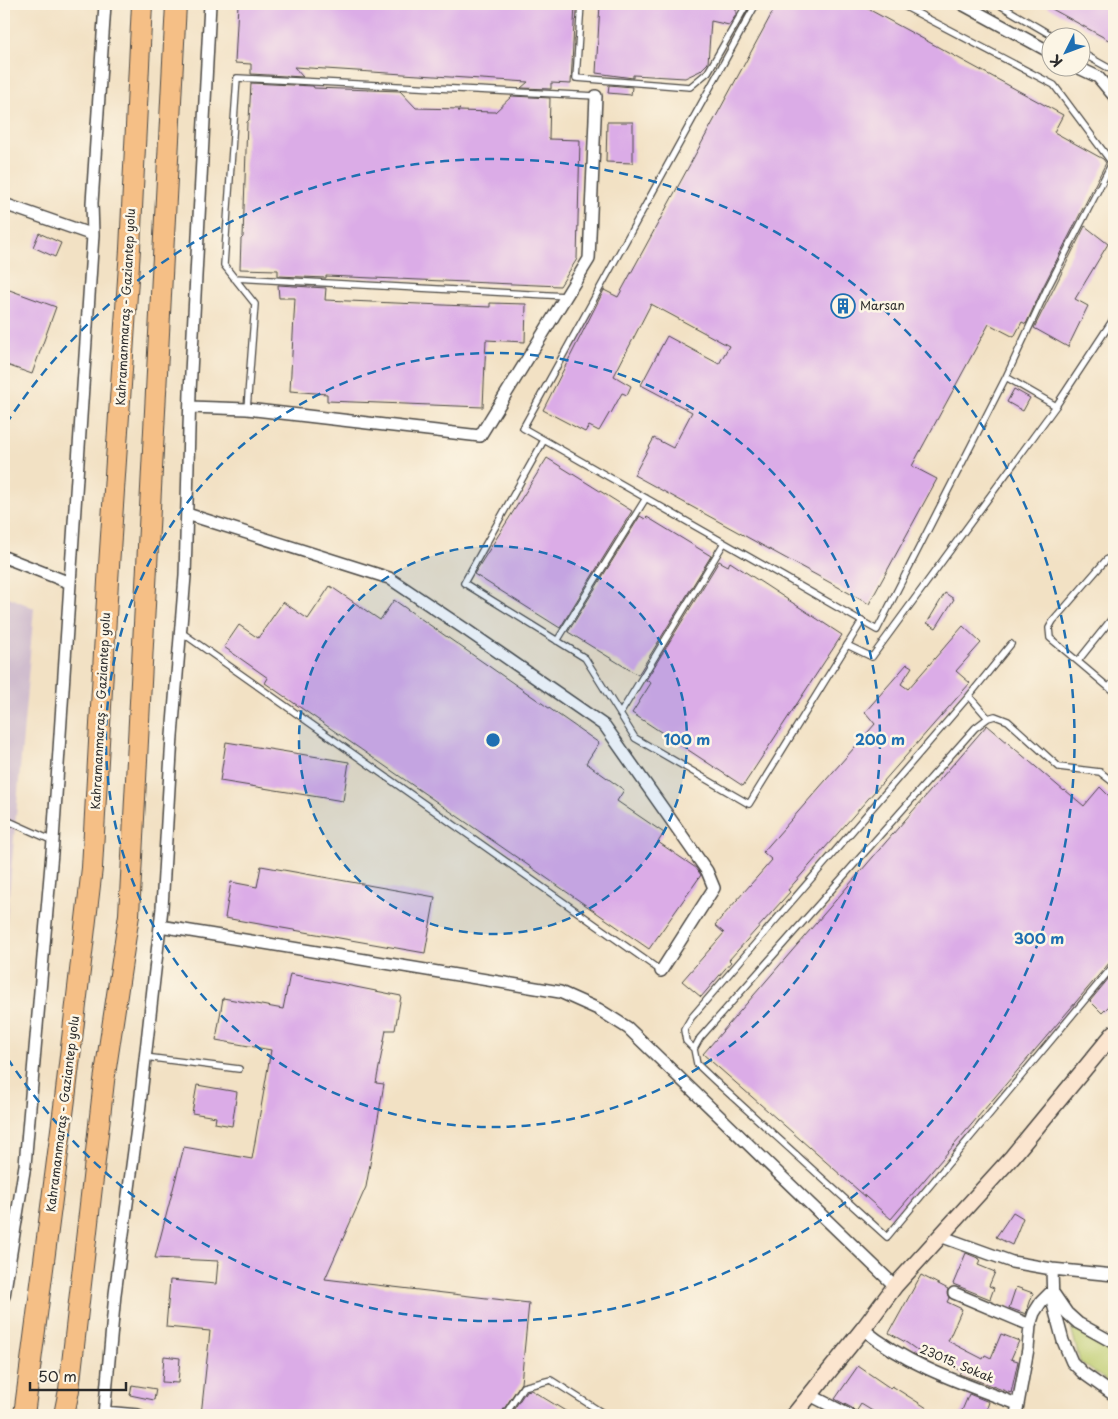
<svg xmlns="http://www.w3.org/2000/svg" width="1118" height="1419" font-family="'Playpen Sans',sans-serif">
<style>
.industrial{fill:#d0bdce}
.green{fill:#bdcc6e;stroke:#747c4c}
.building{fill:#dbace7}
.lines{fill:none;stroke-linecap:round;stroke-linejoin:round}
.lane-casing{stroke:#494642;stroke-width:8}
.street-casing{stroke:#494642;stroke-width:14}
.secondary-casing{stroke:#494642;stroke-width:18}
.highway-casing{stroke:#494642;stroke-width:22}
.lane{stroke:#fff;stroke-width:5.5}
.street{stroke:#fff;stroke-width:11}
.secondary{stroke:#fbe5cf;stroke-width:15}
.highway{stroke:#f5bf86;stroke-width:20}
.ring{fill:none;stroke:#1f6fb2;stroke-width:2.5;stroke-dasharray:9 6}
.labels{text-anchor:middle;stroke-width:5;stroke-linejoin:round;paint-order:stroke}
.poi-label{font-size:12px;fill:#2b2b2b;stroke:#fcf5e5;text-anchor:start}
.street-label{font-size:12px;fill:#2b2b2b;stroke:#fcf5e5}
.centre{fill:#1f6fb2;stroke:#fcf5e5;stroke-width:2.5}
.ring-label{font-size:15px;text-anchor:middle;font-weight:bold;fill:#1f6fb2;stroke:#fcf5e5;stroke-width:5;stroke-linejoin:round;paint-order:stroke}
</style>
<rect width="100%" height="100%" fill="#fcf5e5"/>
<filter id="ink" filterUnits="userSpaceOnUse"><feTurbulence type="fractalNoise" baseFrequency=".02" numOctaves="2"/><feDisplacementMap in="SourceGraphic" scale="10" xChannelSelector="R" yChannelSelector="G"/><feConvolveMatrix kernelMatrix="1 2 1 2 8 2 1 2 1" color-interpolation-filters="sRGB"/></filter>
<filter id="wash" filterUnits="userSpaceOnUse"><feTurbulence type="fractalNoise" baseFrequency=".0096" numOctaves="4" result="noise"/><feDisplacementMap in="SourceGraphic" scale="20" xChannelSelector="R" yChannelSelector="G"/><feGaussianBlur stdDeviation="1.12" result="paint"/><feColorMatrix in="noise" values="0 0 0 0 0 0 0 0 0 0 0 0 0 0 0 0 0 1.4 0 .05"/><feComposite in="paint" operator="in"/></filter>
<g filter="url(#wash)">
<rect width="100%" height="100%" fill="#f2e1c4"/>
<path class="industrial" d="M4,595L34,608L4,954Z"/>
<path class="green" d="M1071,1327L1114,1352V1386L1080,1362Z"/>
<g id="blocks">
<path class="building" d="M238,4H575L571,84L551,83V89L521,88L528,82L294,67L303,77L251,74V64L235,63Z
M600,4H736V15L729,25L711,21L708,63L700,71L685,78L633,75V78L596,73Z
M777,4H859L1063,115L1054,132L1103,159L1106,163L1043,287L1026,324L1022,322L1014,337L989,324L912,466L937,479L869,604L634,475L654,438L673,448L692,412L641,385L667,336L719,364L729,346L651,304L614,376L631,386L627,395L622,393L611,413L610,412L599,431L589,426L585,432L543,410L604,290L618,297Z
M1043,4H1114V43Z
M251,83L313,86L314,88L400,91L416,108L460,109L458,111L495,112L512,96L550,98L549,139L580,140L577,259L560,286L326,276V278L278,276V270L240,269L241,239L243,237L247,122L249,120Z
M609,85L632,87L631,95L608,93Z
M607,122H633V163L606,162Z
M1085,226L1108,244L1075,299L1088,306L1068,347L1034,328Z
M39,233L61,243L55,257L33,247Z
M278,285L326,288L325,300L490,307V303L526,304L525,342L486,340L483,407L327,401V394L290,391L295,298H279Z
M4,288L56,307L32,374L4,364Z
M1014,389L1030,398L1023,411L1007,402Z
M547,458L632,511L560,628L474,574Z
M640,516L645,519L647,517L711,556L638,675L568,632Z
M719,561L728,566L730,562L842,635L743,786L632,713L651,683L646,680Z
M330,586L380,620L394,600L599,743L586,763L624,790L617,801L664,833L658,842L696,868L701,875L649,949L265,683L268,678L224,647L239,625L258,638L283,602L308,619Z
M945,593L954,599L936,628L927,623Z
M963,626L981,643L956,671L970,683L788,890L790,892L729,960L731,962L701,997L682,981L724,933L715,925L772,860L763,852L875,724L865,712L907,664L912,667L901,684L908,689Z
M987,725L1064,791L1065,790L1084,806L1100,787L1114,801V960L1110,962L891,1219L703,1054Z
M226,742L349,762L343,801L220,781Z
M261,866L435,897L425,953L225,918L231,882L257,887Z
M1114,972V1001L1102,1013L1090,1001Z
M290,974L401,996L395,1030H386L376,1083L384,1084L366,1187L325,1279L529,1303L521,1383L500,1415H201L210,1331L166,1327L170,1280L216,1284L218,1261L155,1258L184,1147L252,1159L271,1050L216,1040L223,998L283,1009Z
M197,1085L237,1092L232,1126L215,1123L216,1117L192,1113Z
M1013,1212L1023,1218L1012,1245L996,1237Z
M966,1253L980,1259L978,1265L995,1272L989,1286L994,1288L990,1299L953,1284Z
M921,1275L948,1289L947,1293L949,1298L947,1302L962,1309L948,1341L983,1359L985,1355L991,1358L1001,1334L1019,1341L1011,1359L1018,1361L1011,1393L959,1374L961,1371L930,1355L928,1358L907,1343L889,1333Z
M1016,1287L1033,1293L1026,1314L1009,1308Z
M164,1356L180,1358L178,1383L162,1382Z
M858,1366L890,1388L892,1386L938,1415H879L861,1404L856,1412L852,1408L835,1399Z
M132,1385L156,1389L154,1400L130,1395Z
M531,1390L572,1415H510L526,1391Z
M969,1394L989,1402L987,1408L1000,1415H960Z"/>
</g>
</g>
<g filter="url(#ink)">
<use href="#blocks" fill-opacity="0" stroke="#494642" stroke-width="1"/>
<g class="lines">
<g class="lane-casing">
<path id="lane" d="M581,4L576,78L690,87L708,72L747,4
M756,4L523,428L877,630L1006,377L1047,289L1112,163L1054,85L900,4
M998,4L1056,38
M1080,52L1114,71
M234,278L566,296
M1006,377L1056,406L1114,318
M247,409L255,304L224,265L237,78L596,96
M544,440L464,583L585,658L635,738L749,804L862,621
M1114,556L1106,560L1053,621L1049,628L1050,638L1114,692
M181,632L661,971
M557,641L646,498
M847,645L872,657L1056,406
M1078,661L1114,616
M1109,687L1114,681
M969,696L988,718
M620,714L724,543
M1114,783L1100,772L1059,767L1008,721L995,716L988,718L975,728L700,1038L694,1049L697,1064L715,1081L887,1237L1114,965
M4,819L53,841
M694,1049L686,1041L684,1030L691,1018L969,696L1011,644
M145,1057L239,1069
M505,1415L523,1387L551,1380L606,1415"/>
</g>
<g class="street-casing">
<path id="street" d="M962,4L1050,52
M1079,68L1098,77L1114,96
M4,204L93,235
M190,407L247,409L480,436L589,259L596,96
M187,514L389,578L465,629L605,726L707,871L714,888L661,971
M4,557L70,583
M160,926L560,992L598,1009L628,1028L895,1286
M940,1236L1012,1262L1052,1269L1114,1275
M1052,1269L1053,1304L1063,1341L1072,1362L1083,1373L1114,1395
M954,1293L1030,1325
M4,1296L25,1165L53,841L93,235L92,203L105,4
M863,1329C908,1366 964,1384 1017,1404
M810,1395L849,1415
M104,1412L138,1415
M104,1415L115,1294L139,1113L162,908L172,736L185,576L190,392L210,4
M1016,1415L1028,1349L1030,1325L1034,1313L1041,1302L1052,1291L1067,1313L1078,1323L1114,1343"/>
</g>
<g class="secondary-casing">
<path id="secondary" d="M794,1415L863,1329L895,1286L1012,1157L1114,1033"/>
</g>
<g class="highway-casing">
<path id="highway" d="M24,1415L65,1099L92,868L108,581L130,249L142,4
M64,1415L69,1390L104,1081L129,915L176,4"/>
</g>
<use href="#lane" class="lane"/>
<use href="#street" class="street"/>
<use href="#secondary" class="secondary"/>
<use href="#highway" class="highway"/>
</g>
</g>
<circle cx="493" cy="740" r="194" fill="#1f6fb2" fill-opacity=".12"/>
<g class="ring">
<circle cx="493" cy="740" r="194"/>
<circle cx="493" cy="740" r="387"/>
<path d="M6 424A581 581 0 1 1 6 1056"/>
</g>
<defs>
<g id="building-ring" transform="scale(1.25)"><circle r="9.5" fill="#fcf5e5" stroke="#1f6fb2" stroke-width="1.5"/><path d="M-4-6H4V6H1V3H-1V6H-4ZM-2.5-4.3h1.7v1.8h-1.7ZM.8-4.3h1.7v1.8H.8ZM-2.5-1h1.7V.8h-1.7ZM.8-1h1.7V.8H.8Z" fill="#1f6fb2"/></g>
</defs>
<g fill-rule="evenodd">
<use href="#building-ring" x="843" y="306"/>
</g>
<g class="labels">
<g class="poi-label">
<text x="860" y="310">Marsan</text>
</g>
<g class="street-label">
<text transform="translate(126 307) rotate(-87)" y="4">Kahramanmaraş - Gaziantep yolu</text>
<text transform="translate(101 711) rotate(-87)" y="4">Kahramanmaraş - Gaziantep yolu</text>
<text transform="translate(63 1114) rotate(-83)" y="4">Kahramanmaraş - Gaziantep yolu</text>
<text transform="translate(957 1364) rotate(23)" y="4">23015. Sokak</text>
</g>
</g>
<circle cx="493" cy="740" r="8" class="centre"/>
<g class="ring-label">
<text x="687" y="745">100 m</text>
<text x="880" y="745">200 m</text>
<text x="1039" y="944">300 m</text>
</g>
<rect width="1118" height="1419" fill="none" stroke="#fcf5e5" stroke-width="20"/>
<g transform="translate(1066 52) rotate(228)"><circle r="24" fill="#fcf5e5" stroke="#a8a49b"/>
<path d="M0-4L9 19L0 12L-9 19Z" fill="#1f6fb2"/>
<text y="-8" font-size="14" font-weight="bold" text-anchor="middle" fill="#2b2b2b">K</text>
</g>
<path d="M30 1382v8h96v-8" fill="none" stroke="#2b2b2b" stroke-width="2.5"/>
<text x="38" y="1382" font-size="15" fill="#2b2b2b" stroke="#fcf5e5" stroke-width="4" paint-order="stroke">50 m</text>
</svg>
